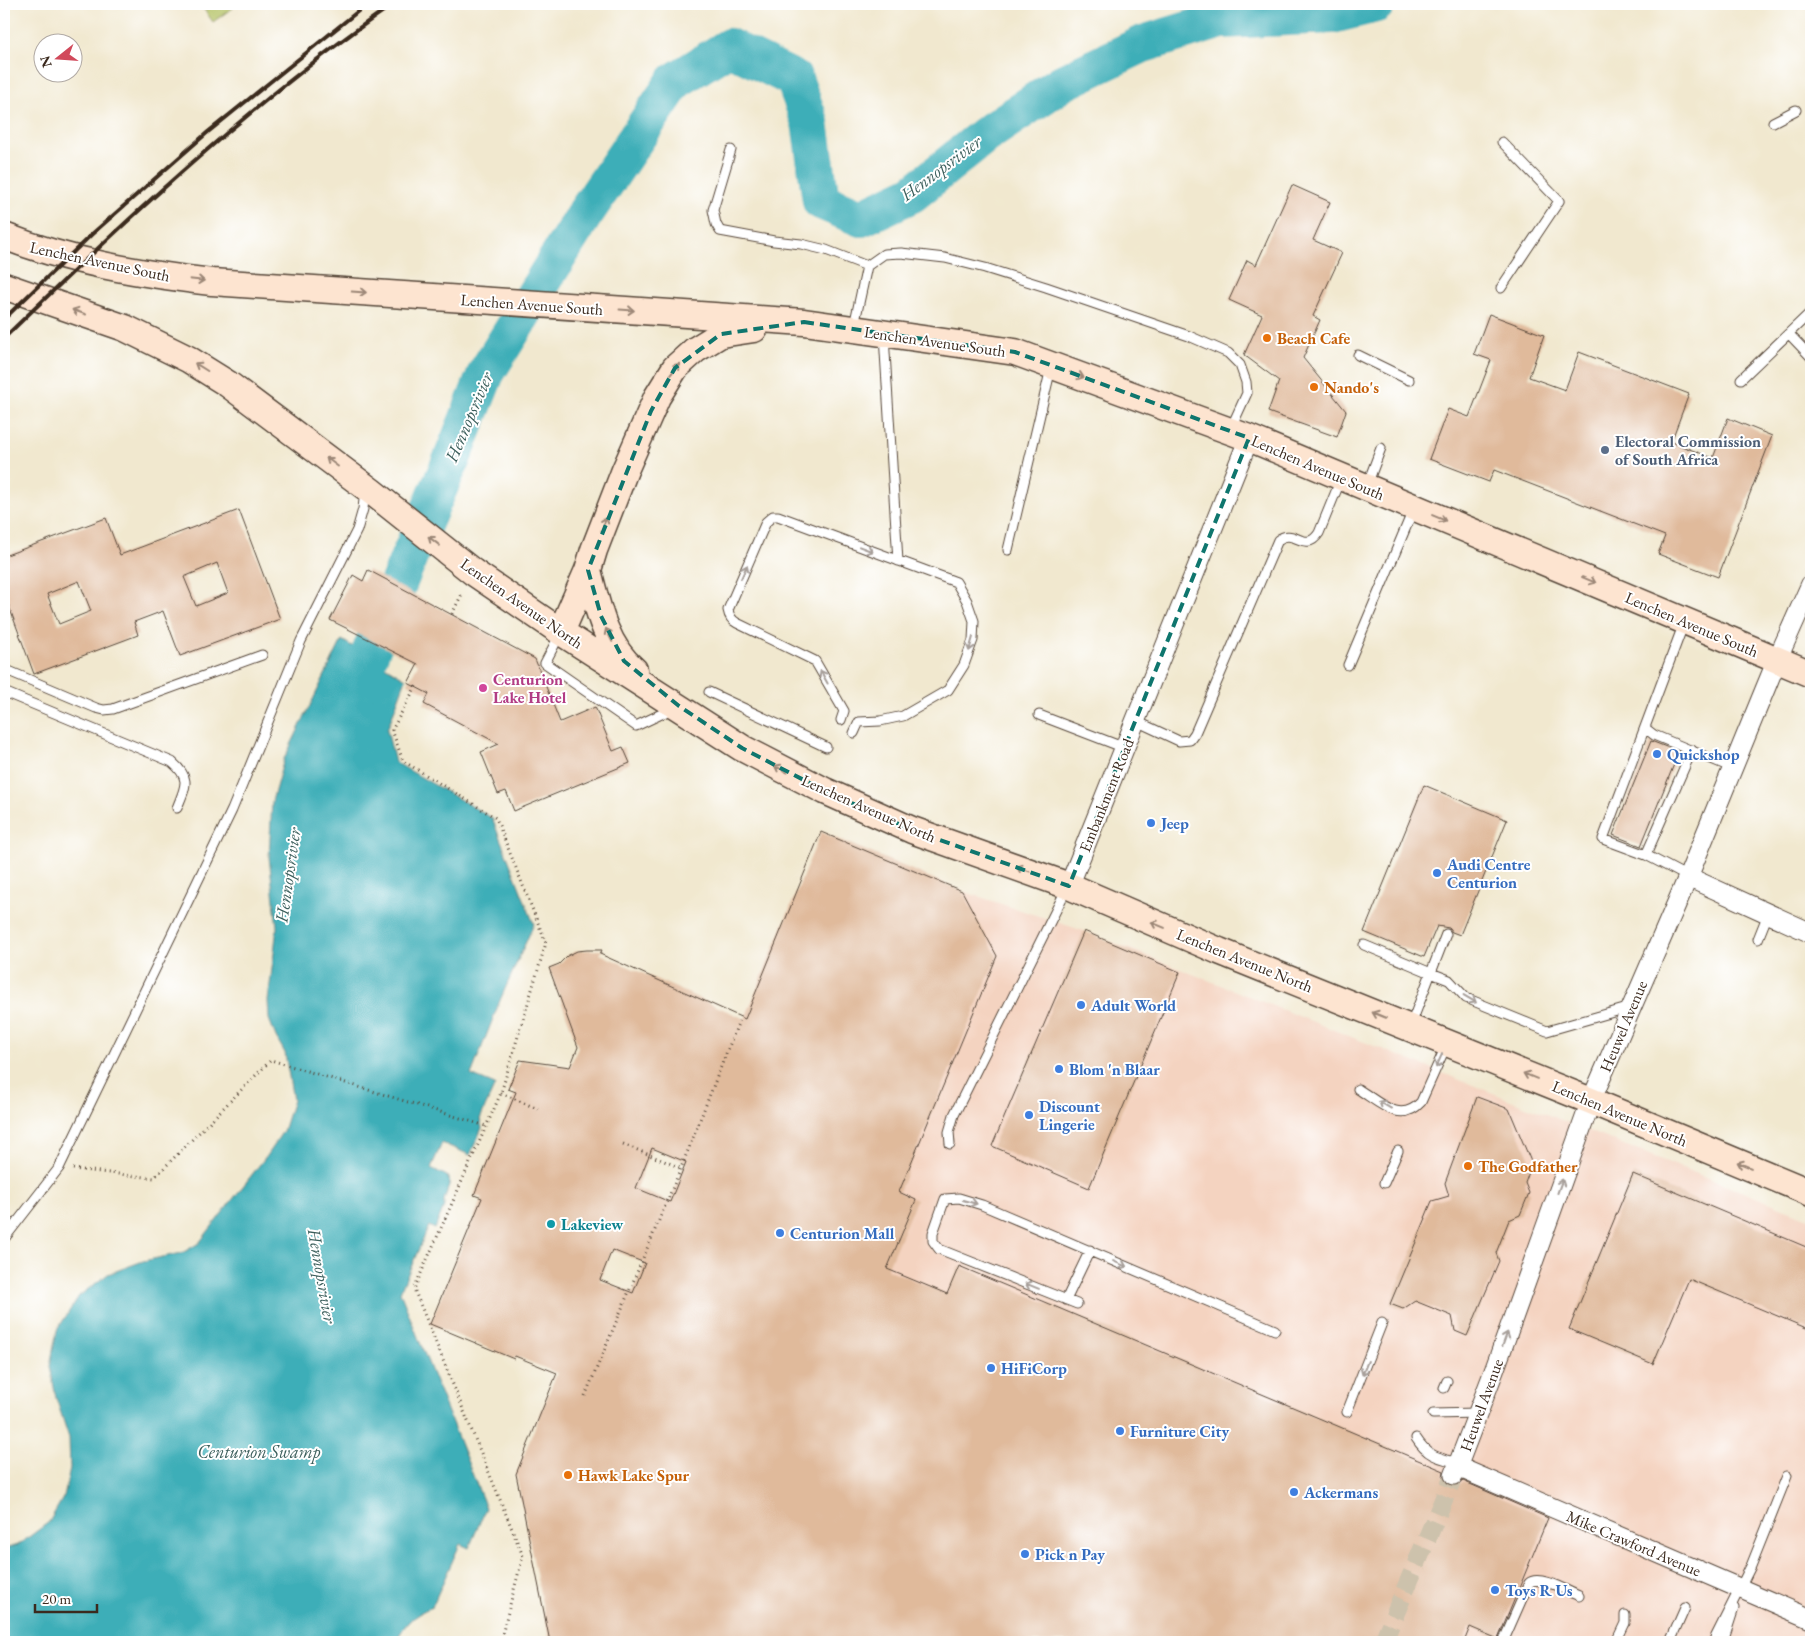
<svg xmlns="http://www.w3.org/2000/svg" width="1815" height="1646" font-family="'EB Garamond',serif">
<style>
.built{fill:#f4d3c0}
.green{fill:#b3c163;stroke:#777640}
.water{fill:#3daeb8;stroke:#3c6c6b}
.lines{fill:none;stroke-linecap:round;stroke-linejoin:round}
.river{stroke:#3daeb8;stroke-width:38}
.building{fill:#e0ba9b;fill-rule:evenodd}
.street-tunnel{stroke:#cdc2ac;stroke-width:19;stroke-dasharray:19 9;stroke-linecap:butt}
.lane-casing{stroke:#564639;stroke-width:11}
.street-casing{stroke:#564639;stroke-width:21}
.secondary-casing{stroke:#564639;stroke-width:29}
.path{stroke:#564639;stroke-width:3;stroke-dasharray:1 4;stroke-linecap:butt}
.lane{stroke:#fff;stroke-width:9}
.street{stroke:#fff;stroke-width:19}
.secondary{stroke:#fde4d0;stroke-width:26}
.rail{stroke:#3b2a1e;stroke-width:4}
.oneway{stroke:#9c8777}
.oneway2{stroke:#a79f9a}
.marked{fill:none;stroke:#0f766e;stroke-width:4;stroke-dasharray:10 6;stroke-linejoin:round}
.food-dot{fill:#e8710a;stroke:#fff;stroke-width:2}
.service-dot{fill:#5c6f8a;stroke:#fff;stroke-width:2}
.hotel-dot{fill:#d1479c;stroke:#fff;stroke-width:2}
.shop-dot{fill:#3f7fe0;stroke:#fff;stroke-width:2}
.culture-dot{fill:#0f9aa8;stroke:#fff;stroke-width:2}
.labels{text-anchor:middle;stroke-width:4;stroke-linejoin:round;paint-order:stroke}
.street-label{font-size:16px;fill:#3b2a1e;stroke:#fff}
.food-label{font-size:16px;font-weight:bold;fill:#c56008;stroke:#fff;text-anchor:start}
.service-label{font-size:16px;font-weight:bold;fill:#4e5e75;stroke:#fff;text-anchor:start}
.hotel-label{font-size:16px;font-weight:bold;fill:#b23c85;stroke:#fff;text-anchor:start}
.shop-label{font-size:16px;font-weight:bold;fill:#366cbe;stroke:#fff;text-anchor:start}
.culture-label{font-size:16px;font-weight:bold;fill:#0d838f;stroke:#fff;text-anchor:start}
.water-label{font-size:18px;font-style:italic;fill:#3c5f5c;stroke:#fff}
</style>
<rect width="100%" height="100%" fill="#fff"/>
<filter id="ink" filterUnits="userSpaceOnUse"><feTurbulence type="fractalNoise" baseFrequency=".02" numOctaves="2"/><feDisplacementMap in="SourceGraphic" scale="10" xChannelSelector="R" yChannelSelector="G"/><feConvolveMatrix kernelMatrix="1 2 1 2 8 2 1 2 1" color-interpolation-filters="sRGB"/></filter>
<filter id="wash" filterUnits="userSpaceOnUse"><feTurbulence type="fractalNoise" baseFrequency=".0096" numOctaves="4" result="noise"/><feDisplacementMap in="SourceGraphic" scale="20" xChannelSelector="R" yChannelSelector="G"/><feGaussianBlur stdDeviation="1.12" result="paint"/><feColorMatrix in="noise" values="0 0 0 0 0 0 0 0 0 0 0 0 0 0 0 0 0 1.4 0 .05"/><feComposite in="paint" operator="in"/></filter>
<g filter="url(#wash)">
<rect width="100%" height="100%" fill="#f1e8cf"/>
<path class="built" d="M821,832L962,891L1084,931L1811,1219V1642H550L516,1474L590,1397Z"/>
<path class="green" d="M200,4H238L213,22Z"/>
<path class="water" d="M342,640L406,679L387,730L395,762L492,818L534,924L501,998L471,1075L495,1085L480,1119L482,1128L470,1155L442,1143L431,1168L447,1176L450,1183L444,1200V1206L435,1229L429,1226L400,1292L486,1508L469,1548L460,1544L432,1607C414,1614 404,1624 396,1642H4V1549L18,1545L49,1522L64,1496L70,1469L69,1438L56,1398L50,1366L57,1330L79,1296L108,1274L143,1261L182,1253L199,1243L264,1159L283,1131L293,1100L285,1053L276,1037L269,1019L268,1001L277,927L269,857L272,801L284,759Z"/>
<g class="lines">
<path class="river" d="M349,705L409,557L453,456L486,373L584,215L675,81L729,47L794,79L810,122L821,201L861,218L912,194L985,135L1062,83L1143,44L1221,20L1332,15L1376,4"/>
</g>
<g id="blocks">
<path class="building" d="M1292,185L1330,202L1313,240L1342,253L1313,316L1320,320L1303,358L1346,411L1337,437L1268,412L1279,381L1244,355L1262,315L1229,300L1247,260L1256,265Z
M1489,314L1544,335L1529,377L1565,390L1579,352L1689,394L1671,442L1713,458L1728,418L1772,436L1718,577L1658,554L1665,536L1494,470L1489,482L1429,459L1448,409L1469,417L1491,360L1474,354Z
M239,510L280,619L180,656L163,611L134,622L138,635L34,674L4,593V556L106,518L120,555ZM217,563L228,593L196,606L184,577ZM79,581L91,611L59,624L47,594Z
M368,570L535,659L560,722L595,707L613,751L623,747L630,763L514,811L506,791L498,794L481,752L499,744L424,704L429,694L408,683L418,664L330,620L353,575L363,581Z
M1651,741L1679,752L1641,846L1613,835Z
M1424,785L1507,820L1460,935L1452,932L1449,928L1437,926L1424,957L1364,932Z
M821,832L962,891L997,956L899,1192L916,1200L887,1269L947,1294L959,1266L1444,1471L1443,1477L1450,1485L1456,1486L1463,1481L1548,1518L1498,1639L1470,1627L1464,1642H550L516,1474L557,1373L515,1356L514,1359L430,1324L482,1198L474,1195L516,1092L508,1089L520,1060L570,1067L578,1047L549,968L559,964L567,956L577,951L587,950H602L600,954L745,1019ZM652,1148L686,1162L670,1202L636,1188ZM612,1250L645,1263L633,1293L600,1280Z
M1084,931L1180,972L1089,1188L992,1146Z
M1477,1097L1509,1109L1532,1164L1525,1183L1529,1193L1520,1215L1509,1220L1496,1253L1499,1261L1467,1336L1455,1331L1452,1316L1415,1301L1403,1309L1390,1304L1426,1218H1425L1432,1201L1449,1196L1445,1183Z
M1633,1174L1811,1249V1330L1689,1279L1653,1364L1569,1329Z"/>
</g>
</g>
<g filter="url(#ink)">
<use href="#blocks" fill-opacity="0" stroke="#564639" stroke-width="1"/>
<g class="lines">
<path class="street-tunnel" d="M1383,1642L1454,1475"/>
<g class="lane-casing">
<path id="lane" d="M1773,122L1796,110
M731,150L713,210L716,224L720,231L774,241L801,244L826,250L867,266
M1501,288L1559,201L1502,142
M854,326L867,266L884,254L901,253L945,258L985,268L1046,287L1189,336L1228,353L1240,365L1246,382L1247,393L1231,428
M1789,334L1811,357
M884,336L898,561
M1358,355L1409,380
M1741,379L1811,312
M1367,485L1381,448
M1008,550L1051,368
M1684,623L1603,839L1646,855L1688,877
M560,634L545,663L636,726L674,708
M1348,665L1414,508
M4,669L96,708L104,710L113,709L262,655
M4,692L172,762C192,779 185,787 177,808
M709,692L826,747
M1039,715L1125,748
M841,720L844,711L815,661L737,623C731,620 729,616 728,610L766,522L773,516H778L956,582L967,601L974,621L973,640L964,665L948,690L903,716L880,721L859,722L854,733
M1136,721L1179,741L1190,740L1195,733L1278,540C1294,527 1305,554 1319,533L1341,479
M1645,728L1654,735L1733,768
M1646,855L1692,750
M1758,939L1768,914
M1364,945L1431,973L1449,980L1466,998L1547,1031L1631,1007
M1410,1027L1446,934
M1358,1089C1379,1102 1400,1125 1421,1102L1446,1046
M950,1144L949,1132L954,1115L1067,888
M1384,1183L1398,1151
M4,1239L59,1168L232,810L301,641L357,530L363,509L365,490
M1066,1300L1090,1250
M1077,1304L939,1249L933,1241V1233L945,1199L959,1198L982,1205L1275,1330
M1444,1388L1447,1381
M1347,1412L1382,1323
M1433,1414L1478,1413
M1416,1438C1428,1457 1439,1458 1459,1463
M1503,1642L1529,1583C1539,1574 1567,1591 1579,1596
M1616,1642L1625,1623V1615
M1670,1642L1685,1608
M1713,1642L1751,1566L1787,1476
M1723,1642L1734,1608"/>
</g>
<g class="street-casing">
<path id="street" d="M1688,877L1811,933
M1069,886L1249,438
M1458,1467L1811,1619
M1454,1475L1494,1371L1591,1101L1688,877L1777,660L1811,584"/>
</g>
<g class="secondary-casing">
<path id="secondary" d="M4,236C69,262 142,274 212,282L804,322L1015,352L1249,438L1811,674
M4,286L125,328L188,359L228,384L371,491L473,572L561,632L742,748L825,791L912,830L1069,886L1219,951L1591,1101L1811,1193
M588,570C597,605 605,646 634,670
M561,632L588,570L594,550L625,470L657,397L675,368L695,350L721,334L754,329"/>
</g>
<path class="path" d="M452,614L463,592
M416,686L392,730L403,761L496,818L546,943L501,1093L414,1289L523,1556L500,1642
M501,1093L538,1109
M623,1144L681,1168
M73,1169L154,1178L271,1060L486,1126
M585,1396L681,1168L739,1021"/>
<use href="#lane" class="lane"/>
<use href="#street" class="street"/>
<use href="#secondary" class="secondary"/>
<path class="rail" d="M4,319L92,234L208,132L367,4
M4,338C127,219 252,102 393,4"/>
</g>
<defs><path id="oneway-shaft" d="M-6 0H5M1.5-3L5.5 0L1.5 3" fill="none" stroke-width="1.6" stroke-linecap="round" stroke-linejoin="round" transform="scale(1.25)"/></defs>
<g class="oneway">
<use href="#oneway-shaft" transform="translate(197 280) rotate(6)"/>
<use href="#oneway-shaft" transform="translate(359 292) rotate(4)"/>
<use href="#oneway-shaft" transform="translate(627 310) rotate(4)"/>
<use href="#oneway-shaft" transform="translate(79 312) rotate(-161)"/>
<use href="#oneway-shaft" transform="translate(201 367) rotate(-148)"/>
<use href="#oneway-shaft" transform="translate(675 369) rotate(-51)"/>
<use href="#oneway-shaft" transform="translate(1077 375) rotate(20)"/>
<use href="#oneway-shaft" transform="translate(332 462) rotate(-143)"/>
<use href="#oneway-shaft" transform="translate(1439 518) rotate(23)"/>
<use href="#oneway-shaft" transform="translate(604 524) rotate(-69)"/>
<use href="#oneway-shaft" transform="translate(434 541) rotate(-142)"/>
<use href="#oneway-shaft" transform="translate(1589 580) rotate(23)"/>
<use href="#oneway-shaft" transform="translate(609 635) rotate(-116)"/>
<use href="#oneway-shaft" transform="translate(781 769) rotate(-152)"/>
<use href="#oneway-shaft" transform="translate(1023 869) rotate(-160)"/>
<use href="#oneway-shaft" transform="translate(1158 925) rotate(-157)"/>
<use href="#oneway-shaft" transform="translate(1379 1015) rotate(-158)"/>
<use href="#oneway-shaft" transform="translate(1530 1076) rotate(-158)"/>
<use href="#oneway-shaft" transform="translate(1744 1165) rotate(-157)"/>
</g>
<g class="oneway2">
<use href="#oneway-shaft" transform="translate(866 549) rotate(21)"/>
<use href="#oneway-shaft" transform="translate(744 572) rotate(-66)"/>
<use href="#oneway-shaft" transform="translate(971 644) rotate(106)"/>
<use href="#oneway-shaft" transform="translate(824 677) rotate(-119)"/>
<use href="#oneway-shaft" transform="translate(1470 999) rotate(31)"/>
<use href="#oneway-shaft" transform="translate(1439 1061) rotate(114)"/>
<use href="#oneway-shaft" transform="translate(1385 1105) rotate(-149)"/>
<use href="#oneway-shaft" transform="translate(1560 1186) rotate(-70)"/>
<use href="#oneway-shaft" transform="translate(970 1202) rotate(16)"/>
<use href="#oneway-shaft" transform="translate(1120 1264) rotate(23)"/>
<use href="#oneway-shaft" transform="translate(1032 1286) rotate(-158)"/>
<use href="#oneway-shaft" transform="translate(1505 1339) rotate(-70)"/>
<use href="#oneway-shaft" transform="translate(1365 1368) rotate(112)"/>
</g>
</g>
<path class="marked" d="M804,322L1015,352L1249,438L1069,886L912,830L825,791L742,748L679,706L624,661L601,616L588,570L651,411L675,368L721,334Z"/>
<g class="food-dot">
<circle cx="1267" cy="338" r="5"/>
<circle cx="1314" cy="387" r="5"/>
<circle cx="1468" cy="1166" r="5"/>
<circle cx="568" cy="1475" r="5"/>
</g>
<circle class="service-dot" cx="1605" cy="450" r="5"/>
<circle class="hotel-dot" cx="483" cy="688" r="5"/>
<g class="shop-dot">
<circle cx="1657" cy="754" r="5"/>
<circle cx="1151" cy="823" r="5"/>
<circle cx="1437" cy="873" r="5"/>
<circle cx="1081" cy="1005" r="5"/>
<circle cx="1059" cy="1069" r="5"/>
<circle cx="1029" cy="1115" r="5"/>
<circle cx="780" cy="1233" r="5"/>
<circle cx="991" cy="1368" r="5"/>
<circle cx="1120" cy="1431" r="5"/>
<circle cx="1294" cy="1492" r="5"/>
<circle cx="1025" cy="1554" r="5"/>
<circle cx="1495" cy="1590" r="5"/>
</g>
<circle class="culture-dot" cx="551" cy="1224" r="5"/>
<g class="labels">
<g class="street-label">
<text transform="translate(100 261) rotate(12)" y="6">Lenchen Avenue South</text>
<text transform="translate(532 304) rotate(4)" y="6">Lenchen Avenue South</text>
<text transform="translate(935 341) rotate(8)" y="6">Lenchen Avenue South</text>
<text transform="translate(1318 467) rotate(23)" y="6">Lenchen Avenue South</text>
<text transform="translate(522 603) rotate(35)" y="6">Lenchen Avenue North</text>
<text transform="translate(1692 624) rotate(23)" y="6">Lenchen Avenue South</text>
<text transform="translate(1106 795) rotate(-68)" y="6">Embankment Road</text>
<text transform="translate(869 808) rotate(24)" y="6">Lenchen Avenue North</text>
<text transform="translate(1245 960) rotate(22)" y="6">Lenchen Avenue North</text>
<text transform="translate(1623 1026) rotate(-67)" y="6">Heuwel Avenue</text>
<text transform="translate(1620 1113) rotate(23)" y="6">Lenchen Avenue North</text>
<text transform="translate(1481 1405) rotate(-70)" y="6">Heuwel Avenue</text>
<text transform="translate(1634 1543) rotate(23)" y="6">Mike Crawford Avenue</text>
</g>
<g class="food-label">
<text x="1277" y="344">Beach Cafe</text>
<text x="1324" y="393">Nando's</text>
<text x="1478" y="1172">The Godfather</text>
<text x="578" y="1481">Hawk Lake Spur</text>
</g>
<g class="service-label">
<text x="1615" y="447">Electoral Commission<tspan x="1615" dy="18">of South Africa</tspan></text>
</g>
<g class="hotel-label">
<text x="493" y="685">Centurion<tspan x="493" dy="18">Lake Hotel</tspan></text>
</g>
<g class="shop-label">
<text x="1667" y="760">Quickshop</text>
<text x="1161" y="829">Jeep</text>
<text x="1447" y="870">Audi Centre<tspan x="1447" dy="18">Centurion</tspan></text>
<text x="1091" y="1011">Adult World</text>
<text x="1069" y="1075">Blom 'n Blaar</text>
<text x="1039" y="1112">Discount<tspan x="1039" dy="18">Lingerie</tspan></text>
<text x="790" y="1239">Centurion Mall</text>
<text x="1001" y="1374">HiFiCorp</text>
<text x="1130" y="1437">Furniture City</text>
<text x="1304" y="1498">Ackermans</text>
<text x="1035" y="1560">Pick n Pay</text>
<text x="1505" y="1596">Toys R Us</text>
</g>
<g class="culture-label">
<text x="561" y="1230">Lakeview</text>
</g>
<g class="water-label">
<text transform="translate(941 168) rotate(-37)" y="6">Hennopsrivier</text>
<text transform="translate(469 417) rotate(-67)" y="6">Hennopsrivier</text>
<text transform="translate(288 875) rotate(-82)" y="6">Hennopsrivier</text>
<text transform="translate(322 1276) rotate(80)" y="6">Hennopsrivier</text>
<text x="259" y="1458">Centurion Swamp</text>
</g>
</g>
<rect width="1815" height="1646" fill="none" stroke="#fff" stroke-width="20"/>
<g transform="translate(58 58) rotate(253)"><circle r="24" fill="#ffffff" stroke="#b1aaa5"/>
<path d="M0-4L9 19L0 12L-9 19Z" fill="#d1495b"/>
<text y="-8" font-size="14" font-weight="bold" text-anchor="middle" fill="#3b2a1e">N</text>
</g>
<path d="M35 1604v8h62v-8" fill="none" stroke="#3b2a1e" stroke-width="2.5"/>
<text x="42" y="1604" font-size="15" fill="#3b2a1e" stroke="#ffffff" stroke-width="4" paint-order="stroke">20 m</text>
</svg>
